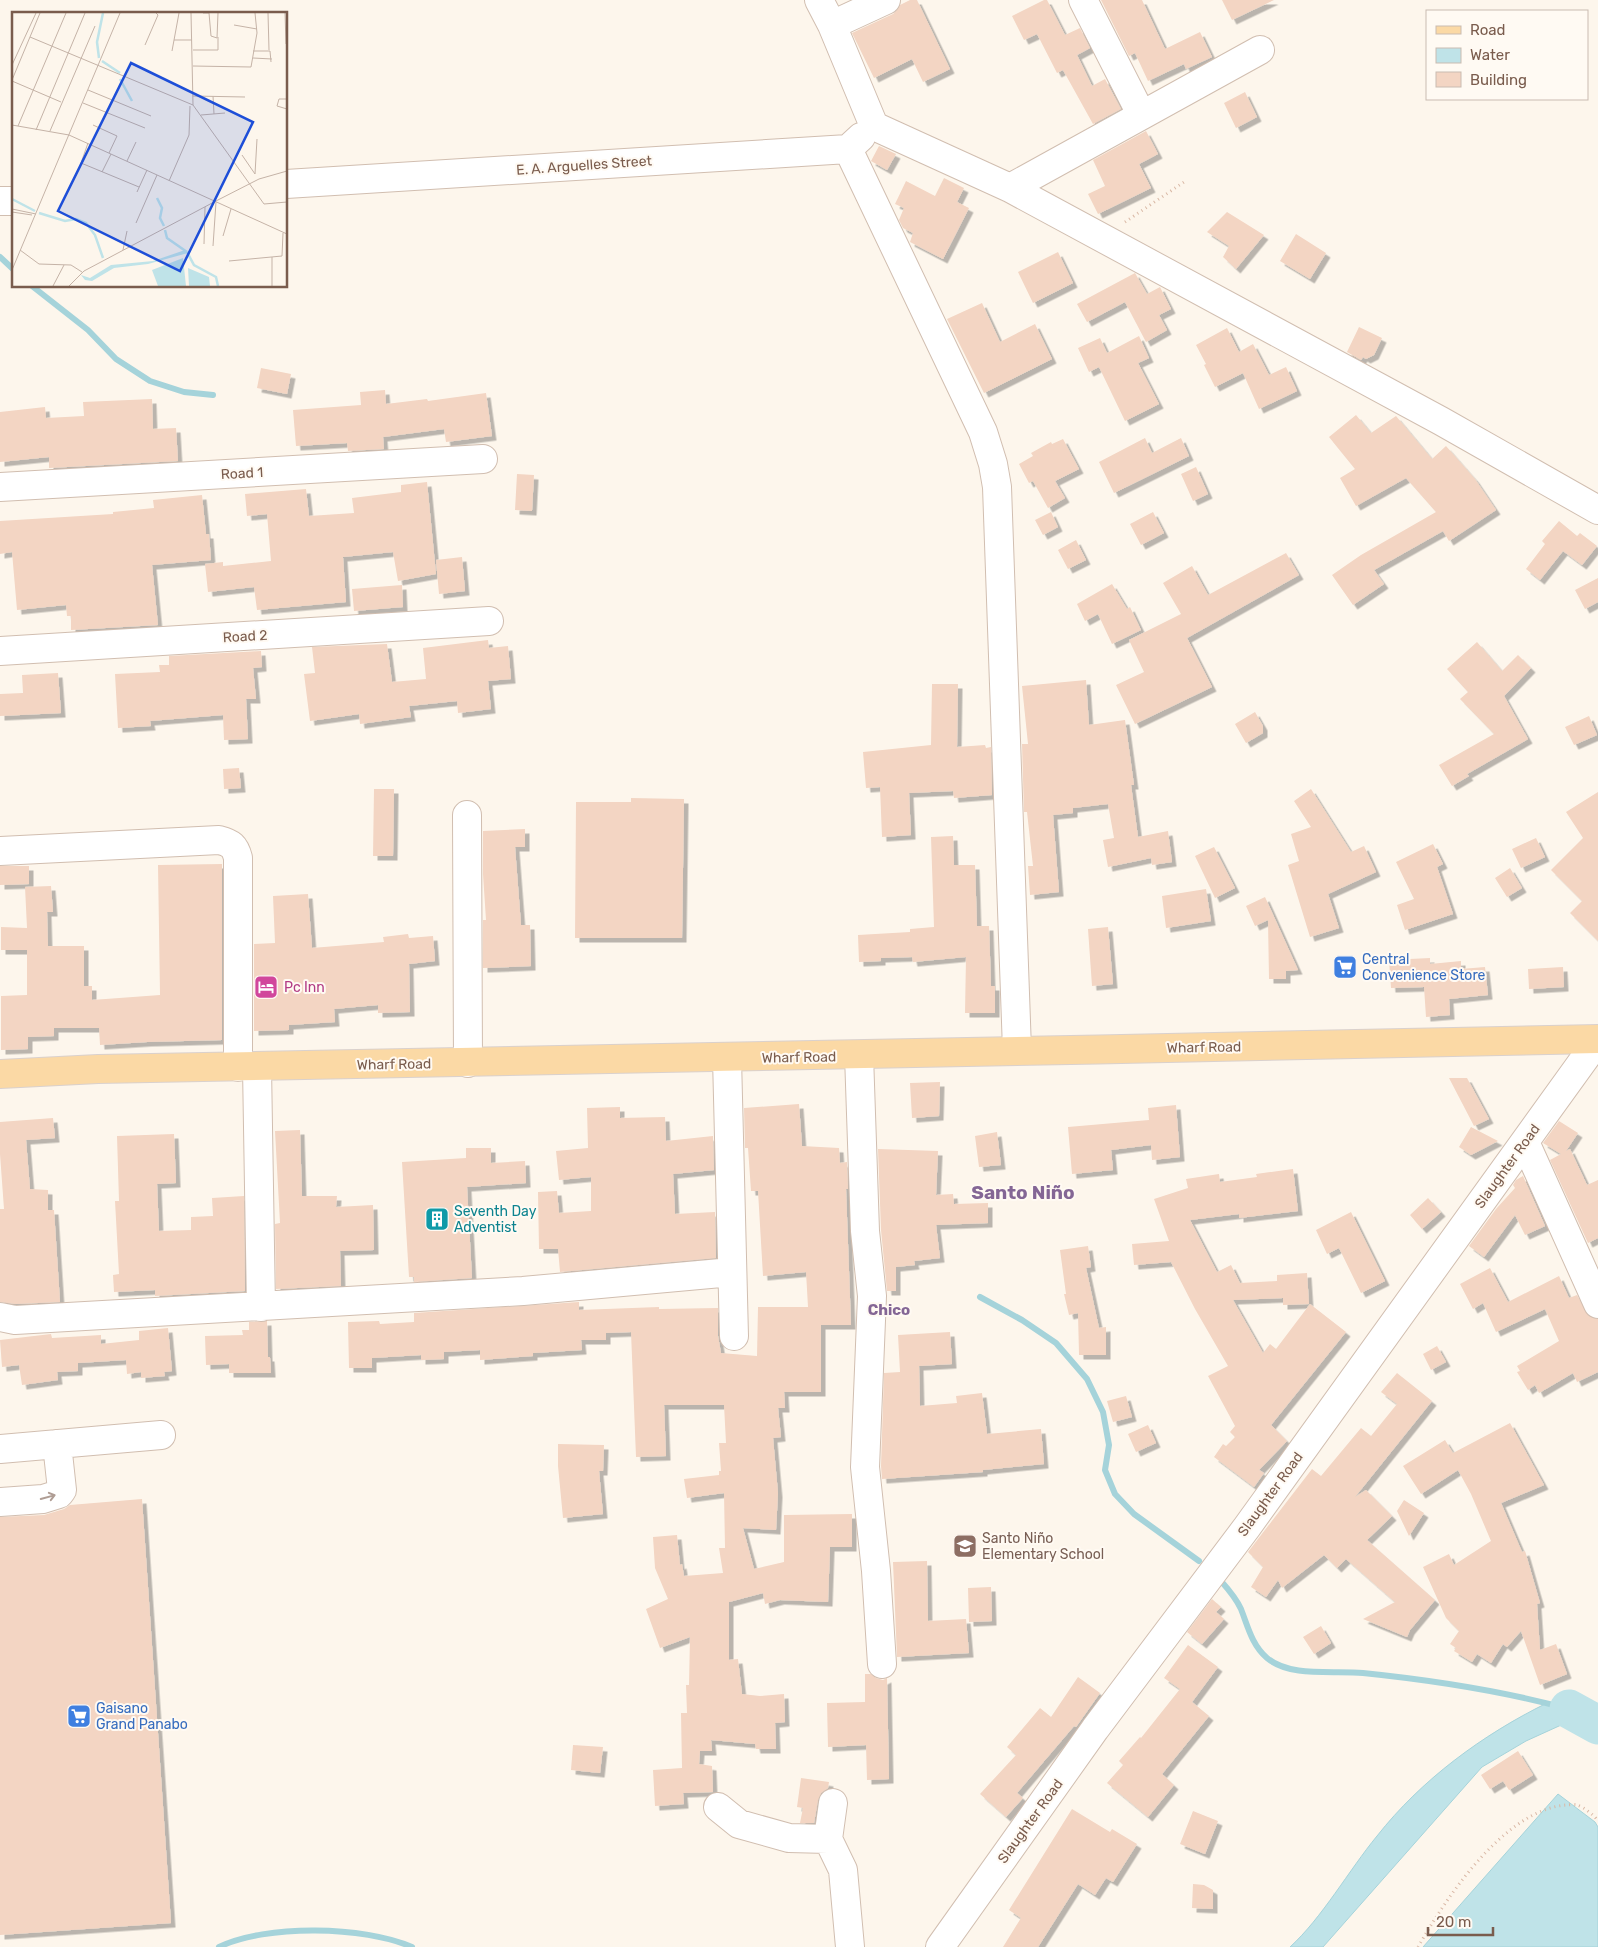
<svg xmlns="http://www.w3.org/2000/svg" width="1598" height="1947" font-family="Rubik,sans-serif">
<style>
.water{fill:#bfe3e8;stroke:#a5d3da}
.lines{fill:none;stroke-linecap:round;stroke-linejoin:round}
.stream{stroke:#a5d3da;stroke-width:6}
.river{stroke:#bfe3e8;stroke-width:39}
.building{fill:#f3d5c3;filter:url(#shadow)}
.minor-casing{stroke:#d1beb0;stroke-width:30}
.major-casing{stroke:#dad1cd;stroke-width:30}
.path{stroke:#d9b8a5;stroke-width:3;stroke-dasharray:1 4;stroke-linecap:butt}
.minor{stroke:#fff;stroke-width:28}
.major{stroke:#fbd9a5;stroke-width:28}
.oneway{stroke:#af9d94}
.labels{text-anchor:middle;stroke-width:4;stroke-linejoin:round;paint-order:stroke}
.street-label{font-size:14px;fill:#7a5c4d;stroke:#fffaf3}
.shop-label{font-size:14px;fill:#366cbe;stroke:#fffaf3;text-anchor:start}
.hotel-label{font-size:14px;fill:#b23c85;stroke:#fffaf3;text-anchor:start}
.culture-label{font-size:14px;fill:#0d838f;stroke:#fffaf3;text-anchor:start}
.education-label{font-size:14px;fill:#785e54;stroke:#fffaf3;text-anchor:start}
.neighbourhood-label{font-size:15px;font-weight:bold;fill:#846695;stroke:#fffaf3}
.district-label{font-size:19px;font-weight:bold;fill:#846695;stroke:#fffaf3}
.inset-river{fill:none;stroke:#bfe3e8;stroke-width:2.5}
.inset-road{fill:none;stroke:#c5b3a7;stroke-width:1}
.view{fill:#1d4ed8;fill-opacity:0.15;stroke:#1d4ed8;stroke-width:2.5}
.inset-edge{fill:none;stroke:#7a5c4d;stroke-width:2.5}
</style>
<defs>
<filter id="shadow"><feDropShadow dx="4.5" dy="4.5" stdDeviation="0" flood-color="#0004"/></filter>
</defs>
<rect width="100%" height="100%" fill="#fdf6ec"/>
<path class="water" d="M1547,1703L1569,1709L1581,1716L1526,1741L1482,1767L1323,1947H1290C1322,1918 1349,1870 1377,1836C1421,1780 1482,1735 1547,1703Z
M1558,1794L1595,1822L1598,1827V1947H1423Z"/>
<g class="lines">
<path class="stream" d="M0,257L14,270
M32,286L88,330L116,359L150,381L184,392L213,395
M980,1297L1022,1320L1056,1343L1087,1379L1103,1412L1109,1445L1105,1470L1115,1494L1134,1514L1199,1561
M1221,1581C1229,1590 1236,1598 1241,1609C1248,1627 1252,1645 1267,1658C1291,1678 1334,1670 1363,1673C1431,1680 1503,1691 1569,1709
M219,1947C266,1924 364,1926 412,1947"/>
<path class="river" d="M1569,1709L1598,1725"/>
</g>
<path class="building" d="M910,0H917L950,69L923,82L912,59L874,78L852,33L893,14L898,9L900,5Z
M1044,0H1047L1065,35L1080,28L1090,48L1077,55L1092,86L1105,79L1121,109L1093,124L1063,70L1057,73L1037,34L1024,40L1012,16Z
M1101,0H1142L1165,49L1200,32L1212,57L1186,69L1184,64L1148,81L1135,53L1129,56Z
M1222,0H1274L1232,20Z
M1245,92L1257,117L1236,128L1224,103Z
M1146,131L1158,154L1139,164L1151,188L1098,214L1088,194L1105,186L1093,160Z
M879,146L896,154L887,170L871,161Z
M944,178L964,188L957,202L969,208L943,259L910,242L913,233L903,228L899,220L904,208L895,204L906,181L935,196Z
M1227,212L1264,235L1236,269L1223,257L1229,246L1207,232Z
M1296,234L1326,253L1310,279L1280,261Z
M1058,252L1073,283L1033,303L1018,272Z
M1135,273L1147,294L1160,287L1171,309L1159,315L1167,330L1146,342L1125,302L1087,322L1077,304Z
M982,303L1000,342L1035,324L1052,359L984,393L947,319Z
M1359,327L1382,338L1374,355L1366,359L1363,357L1361,360L1347,352Z
M1227,328L1239,352L1253,344L1269,375L1286,367L1297,391L1259,409L1243,373L1215,387L1204,365L1206,364L1196,345Z
M1139,336L1149,358L1138,363L1159,404L1125,421L1099,367L1089,372L1078,348L1100,338L1107,353Z
M261,368L291,374L287,394L257,388Z
M385,390L386,404L427,399L428,401L486,393L492,436L446,442L444,429L383,437L384,449L348,451L347,443L296,446L293,410L361,405L360,392Z
M152,399L153,429L176,428L178,461L49,468V457L0,462V412L45,407L46,418L84,416L83,402Z
M1356,415L1371,433L1396,416L1432,459L1446,446L1475,479L1496,510L1449,541L1443,531L1374,570L1384,584L1353,605L1332,575L1361,555L1436,512L1406,478L1356,506L1340,478L1355,469L1329,437Z
M1145,438L1152,453L1181,438L1189,456L1114,493L1099,462Z
M1063,439L1079,469L1055,481L1065,498L1048,508L1033,481L1029,483L1019,464L1033,456L1031,453L1051,442L1052,444Z
M1196,467L1208,494L1193,501L1181,474Z
M517,474L534,475L532,511L515,510Z
M427,482L436,574L398,581L393,552L343,557L346,602L257,610L254,587L208,592L205,564L223,562V566L271,561L267,514L247,516L245,494L306,489L309,516L354,513L352,498L401,492V485Z
M202,495L206,534H209L211,560L152,565L158,625L71,630V616H67L66,605L17,610L12,552L0,554V521L113,514V512L154,508L153,500Z
M1051,512L1058,527L1043,535L1035,520Z
M1153,512L1164,533L1141,545L1130,524Z
M1559,521L1577,536L1580,533L1597,546L1582,565L1563,551L1540,580L1526,569L1545,544L1542,541Z
M1076,540L1086,560L1068,569L1058,550Z
M1286,553L1299,575L1187,638L1212,687L1135,724L1116,685L1144,672L1129,640L1181,614L1163,583L1192,566L1208,595Z
M462,557L465,591L439,594L436,560Z
M1598,578V602L1585,609L1575,590Z
M1112,584L1127,609L1130,607L1141,630L1112,644L1098,614L1085,621L1077,604Z
M402,585L403,607L354,611L352,589Z
M488,640L489,648L508,646L511,679L488,681L491,709L458,713L457,701L409,706L411,717L360,724L359,714L310,721L304,674L315,673L312,647L387,644L392,682L426,679L423,648Z
M1477,642L1502,671L1518,655L1531,668L1504,696L1528,739L1467,774L1469,776L1452,786L1439,765L1494,734L1460,699L1468,692L1447,669Z
M261,651L262,667L253,668L256,699H246L248,739L224,740L223,715L150,721L151,726L118,728L115,674L160,672L159,665H169V656Z
M58,673L61,713L0,716V694L23,693L22,675Z
M1086,680L1089,725L1125,720L1134,785H1131L1138,837L1168,831L1172,862L1152,865L1151,858L1108,867L1103,840L1114,838L1108,804L1073,808V813L1053,815L1059,892L1030,895L1028,866H1033L1027,812H1024L1022,744H1028L1022,686Z
M932,684H958L957,747L985,745L986,748L991,747L992,795L954,798L953,791L909,793L911,835L882,837L880,787L866,788L863,752L931,745Z
M1255,712L1263,726V733L1246,743L1235,724Z
M1589,716L1597,735L1574,745L1565,727Z
M239,768L241,788L224,789L223,769Z
M374,789H394L393,856H373Z
M1311,789L1351,852L1364,846L1376,872L1328,894L1339,928L1310,937L1288,865L1299,861L1291,834L1311,827L1294,801Z
M1598,792V941L1570,913L1582,901L1551,870L1583,838L1566,812Z
M631,798L684,799L682,938H575L576,802H631Z
M525,829V847H515L521,925H530L531,966L483,968V920H486L483,874V831Z
M953,836L954,865H975L977,926H989L991,986H995V1013H965L966,957L913,962L912,957L881,958V961L859,962L858,935L910,932V929L934,927L931,837Z
M1536,838L1545,857L1521,868L1512,849Z
M1433,844L1443,864L1437,867L1453,914L1405,930L1397,905L1414,899L1396,862Z
M1214,847L1235,888L1215,898L1195,856Z
M222,864V1040L147,1042L100,1045L99,1028H54V1036L28,1037V1049L1,1050V996L27,995V950H1V927L27,928L25,887L51,886L53,912H47L48,946H84V986H92V1000L160,995L158,865Z
M0,866H29V884L0,885Z
M1510,868L1522,888L1507,897L1495,878Z
M1206,889L1211,921L1166,928L1162,896Z
M308,894L312,948L384,942L383,937L408,934L409,938L433,936L435,961L409,964L410,1012L378,1013V1005L334,1009L335,1022L289,1025V1030L254,1031V944L275,943L273,896Z
M1265,897L1298,970L1286,971V979H1269L1268,920L1255,926L1246,906Z
M1108,927L1113,984L1092,986L1088,929Z
M1430,958V964L1461,961V969L1485,967L1488,995L1449,999L1450,1015L1426,1017L1424,987L1391,988L1389,960Z
M1563,967L1564,987L1529,989L1528,969Z
M1449,1078H1467L1489,1119L1474,1126Z
M940,1082L939,1116L912,1118L910,1083Z
M799,1104L802,1146L839,1148L840,1163L847,1162L848,1189H846L851,1325H821V1392H784L785,1408H778L781,1437L773,1438L778,1493L776,1530L743,1528L754,1569L784,1562V1515L852,1514V1547H830L828,1602L780,1600L765,1604L763,1593L729,1602V1660L738,1659L742,1694L760,1696L784,1694L785,1722L775,1723L776,1749H756L755,1744L711,1740L712,1751H700L699,1764L712,1766L713,1792L683,1793L684,1804L655,1806L653,1770L682,1768L681,1713H687L686,1685H689L690,1637L660,1648L646,1609L668,1599L655,1568L653,1537L677,1535L680,1565L682,1564L684,1576L723,1573L719,1548H725L724,1493L687,1498L684,1479L719,1475V1471H721L719,1443H726L724,1405H664L666,1456L636,1457L631,1332L606,1333V1340H581L582,1350L533,1353V1356L480,1360V1350L444,1352V1359L421,1360V1355L372,1358V1368H349L348,1322L379,1321L380,1324L414,1322V1313L579,1302V1310L659,1307V1309L718,1308V1336L721,1353L757,1356L758,1307H808L806,1272L763,1276L758,1191H751L748,1148H745L744,1108Z
M1176,1105L1180,1157L1152,1160L1151,1145L1111,1150L1113,1170L1072,1174L1068,1127L1149,1120L1148,1108Z
M620,1107V1118L665,1117L666,1141L713,1136L714,1170L673,1174L675,1214L715,1212L716,1258L560,1272L558,1249H539L538,1192L557,1191L559,1213L591,1211V1177L559,1180L556,1151L588,1148L587,1108Z
M53,1118L55,1138L26,1140L30,1189L48,1190V1210H54L60,1302L16,1304L0,1302V1209H4L0,1154V1122Z
M1559,1121L1578,1133L1566,1151L1570,1149L1587,1185L1598,1180V1238L1588,1243L1550,1160L1561,1154L1543,1143Z
M1471,1127L1498,1141L1471,1155L1459,1147Z
M300,1130L302,1196H337L336,1207L373,1205L374,1250L340,1251L341,1286L276,1289L275,1224L280,1223L275,1131Z
M997,1132L1001,1165L979,1167L975,1136Z
M174,1134L176,1183L157,1184L159,1231L191,1230V1217L213,1216L212,1198L244,1196L245,1291L155,1296V1290L114,1292L113,1275L119,1274L115,1201H119L117,1136Z
M466,1148H491V1163L525,1161L526,1183L467,1187L472,1278L414,1282V1277H409L402,1162L466,1158Z
M878,1149L938,1151L936,1195L953,1194L954,1204L988,1203V1223L936,1225L940,1258L914,1261L915,1265L896,1267V1291H887L881,1230Z
M1293,1169L1298,1211L1239,1218V1214L1190,1220L1217,1272L1231,1265L1240,1283L1277,1281V1275L1307,1273L1309,1304L1283,1305V1298L1233,1300L1263,1353L1270,1344L1276,1349L1310,1304L1346,1332L1271,1425L1287,1441L1259,1470L1264,1473L1254,1487L1214,1457L1223,1444L1226,1446L1235,1437L1230,1432L1235,1426L1208,1376L1228,1366L1195,1309L1171,1262L1134,1265L1132,1244L1169,1241L1154,1199L1188,1188L1186,1179L1219,1174L1220,1182L1257,1177L1256,1174Z
M1523,1176L1545,1226L1525,1235L1515,1215L1484,1257L1469,1246L1496,1209L1515,1188L1513,1185L1516,1180Z
M1428,1198L1441,1212L1422,1229L1410,1215Z
M1351,1212L1385,1281L1361,1293L1339,1248L1327,1254L1316,1230Z
M1088,1246L1091,1267L1086,1268L1099,1328L1106,1327V1355H1079L1078,1313L1069,1315L1064,1294H1066L1060,1250Z
M1490,1268L1508,1302L1559,1276L1569,1298L1577,1295L1589,1316L1598,1319V1372L1577,1382L1573,1373L1539,1393L1535,1385L1528,1390L1517,1372L1520,1371L1517,1366L1559,1341L1545,1309L1496,1332L1483,1303L1473,1309L1460,1284Z
M267,1321L268,1357H270L271,1373H229V1364L206,1365L205,1336L243,1335L242,1330H249V1322Z
M168,1328L172,1371L164,1372L165,1376L141,1378V1372L127,1374L126,1360L78,1363V1371L57,1372L58,1380L22,1385L19,1365L2,1367L0,1340L51,1334L52,1338L101,1335V1344L139,1340V1331Z
M950,1332L952,1364L919,1366L920,1406L957,1403L956,1396L982,1393L987,1434L1041,1429L1044,1464L983,1470V1472L882,1479L881,1466L884,1373L900,1372L898,1335Z
M1437,1346L1446,1362L1431,1370L1423,1354Z
M1397,1373L1432,1401L1355,1497L1366,1490L1392,1516L1367,1540L1435,1600L1410,1630L1407,1637L1363,1619L1395,1602L1346,1559L1337,1568L1324,1555L1282,1588L1278,1580L1266,1597L1251,1587L1263,1567L1248,1552L1312,1469L1321,1476L1361,1428L1371,1436L1397,1404L1381,1392Z
M1126,1396L1132,1417L1113,1422L1107,1401Z
M1510,1423L1544,1485L1501,1503L1522,1552L1525,1551L1540,1603L1537,1604L1540,1650L1556,1644L1567,1674L1540,1685L1521,1631L1507,1647L1503,1644L1491,1663L1477,1654L1472,1662L1454,1651L1456,1648L1450,1644L1459,1631L1446,1618L1423,1567L1449,1554L1454,1565L1491,1541L1471,1494L1458,1470L1421,1494L1403,1466L1445,1440L1453,1453Z
M1148,1425L1156,1443L1136,1452L1128,1434Z
M558,1444L604,1445L603,1471H599L603,1514L563,1518L558,1466Z
M142,1499L171,1923L0,1935V1517L44,1515L64,1509L70,1505Z
M1404,1500L1424,1513L1409,1536L1397,1511Z
M927,1561L928,1621L966,1619L969,1653L897,1657L893,1562Z
M991,1587L992,1621L969,1622L968,1588Z
M1212,1599L1221,1607L1216,1612L1224,1619L1202,1644L1187,1632Z
M1321,1626L1331,1643L1314,1654L1303,1637Z
M1188,1645L1218,1667L1192,1702L1209,1716L1162,1774L1174,1785L1148,1817L1107,1783L1123,1765L1119,1761L1140,1737L1141,1738L1180,1689L1164,1678Z
M865,1674H871L876,1678L883,1680L887,1678L889,1779L867,1780L866,1745L828,1747L827,1703L865,1702Z
M1078,1677L1100,1693L1076,1727L1074,1726L1017,1793L1023,1798L1006,1817L980,1794L1016,1755L1007,1747L1040,1708L1051,1717Z
M573,1745L603,1747L600,1773L571,1770Z
M1518,1751L1533,1775L1509,1790L1503,1781L1490,1789L1481,1775Z
M801,1778L829,1782L828,1788L821,1793L818,1800L814,1823H800L803,1808L797,1807Z
M1072,1809L1110,1832L1112,1829L1137,1844L1113,1882L1106,1878L1095,1895L1078,1884L1038,1947H1003L1021,1918L1009,1910Z
M1193,1811L1218,1821L1205,1854L1180,1844Z
M1193,1884L1204,1885L1213,1890V1909L1192,1908Z"/>
<g class="lines">
<g class="minor-casing">
<path id="minor" d="M819,0L832,25L874,126L1010,188L1441,421L1598,510
M1083,0L1141,114
M832,25L886,0
M848,149L983,432L993,464L997,487L1017,1050
M286,184L848,149L861,137
M1010,188L1260,50
M0,201H14
M0,487L483,459
M0,651L489,621
M467,815L468,1063
M0,851L219,840C231,843 235,846 238,858V1067
M859,1055L865,1231L872,1296L865,1467L876,1571L882,1664
M727,1058L734,1336
M257,1067L261,1307
M1525,1142L1598,1304
M0,1317L15,1320L523,1291L732,1272
M0,1449L161,1435
M0,1502L43,1499L59,1494L62,1490L57,1444
M833,1803L828,1839L843,1870L850,1947
M718,1807L739,1824L789,1838L828,1839
M940,1947L1095,1729L1247,1527L1598,1040"/>
</g>
<g class="major-casing">
<path id="major" d="M0,1074L98,1069C598,1061 1098,1049 1598,1039"/>
</g>
<path class="path" d="M1125,222L1187,180
M1418,1947C1446,1898 1504,1810 1566,1805C1569,1805 1574,1804 1577,1805C1584,1807 1595,1816 1598,1821"/>
<use href="#minor" class="minor"/>
<use href="#major" class="major"/>
</g>
<defs><path id="oneway-shaft" d="M-6 0H5M1.5-3L5.5 0L1.5 3" fill="none" stroke-width="1.6" stroke-linecap="round" stroke-linejoin="round" transform="scale(1.25)"/></defs>
<use class="oneway" href="#oneway-shaft" transform="translate(48 1497) rotate(-15)"/>
<defs>
<g id="supermarket-square" transform="scale(1.25)"><rect x="-9" y="-9" width="18" height="18" rx="4" fill="#3f7fe0" stroke="#fffaf3"/><path d="M-6-5.5h2.5l.6 2H6L4.5 2H-2.5L-4.4-4H-6ZM-1.5 3.2a1.3 1.3 0 1 0 .1 0ZM3 3.2a1.3 1.3 0 1 0 .1 0Z" fill="#fff"/></g>
<g id="hotel-square" transform="scale(1.25)"><rect x="-9" y="-9" width="18" height="18" rx="4" fill="#d1479c" stroke="#fffaf3"/><path d="M-6-4.5h1.5V1H6V5H4.5V3h-9V5H-6ZM-4 0a1.8 1.8 0 1 1 3.6 0ZM.5 0V-2.5h3Q6-2.5 6 0Z" fill="#fff"/></g>
<g id="building-square" transform="scale(1.25)"><rect x="-9" y="-9" width="18" height="18" rx="4" fill="#0f9aa8" stroke="#fffaf3"/><path d="M-4-6H4V6H1V3H-1V6H-4ZM-2.5-4.3h1.7v1.8h-1.7ZM.8-4.3h1.7v1.8H.8ZM-2.5-1h1.7V.8h-1.7ZM.8-1h1.7V.8H.8Z" fill="#fff"/></g>
<g id="school-square" transform="scale(1.25)"><rect x="-9" y="-9" width="18" height="18" rx="4" fill="#8d6e63" stroke="#fffaf3"/><path d="M0-5L7-2L0 1L-7-2ZM-4 1L0 2.5L4 1V4Q0 6-4 4Z" fill="#fff"/></g>
</defs>
<g fill-rule="evenodd">
<use href="#supermarket-square" x="1345" y="967"/>
<use href="#hotel-square" x="266" y="987"/>
<use href="#building-square" x="437" y="1219"/>
<use href="#school-square" x="965" y="1546"/>
<use href="#supermarket-square" x="79" y="1716"/>
</g>
<g class="labels">
<g class="street-label">
<text transform="translate(584 165) rotate(-4)" y="5">E. A. Arguelles Street</text>
<text transform="translate(242 473) rotate(-3)" y="5">Road 1</text>
<text transform="translate(245 636) rotate(-3)" y="5">Road 2</text>
<text transform="translate(1204 1047) rotate(-1)" y="5">Wharf Road</text>
<text transform="translate(799 1057) rotate(-1)" y="5">Wharf Road</text>
<text transform="translate(394 1064) rotate(-1)" y="5">Wharf Road</text>
<text transform="translate(1507 1166) rotate(-54)" y="5">Slaughter Road</text>
<text transform="translate(1270 1494) rotate(-54)" y="5">Slaughter Road</text>
<text transform="translate(1030 1821) rotate(-54)" y="5">Slaughter Road</text>
</g>
<g class="shop-label">
<text x="1362" y="964">Central<tspan x="1362" dy="16">Convenience Store</tspan></text>
<text x="96" y="1713">Gaisano<tspan x="96" dy="16">Grand Panabo</tspan></text>
</g>
<g class="hotel-label">
<text x="284" y="992">Pc Inn</text>
</g>
<g class="culture-label">
<text x="454" y="1216">Seventh Day<tspan x="454" dy="16">Adventist</tspan></text>
</g>
<g class="education-label">
<text x="982" y="1543">Santo Niño<tspan x="982" dy="16">Elementary School</tspan></text>
</g>
<g class="neighbourhood-label">
<text x="889" y="1315">Chico</text>
</g>
<g class="district-label">
<text x="1023" y="1199">Santo Niño</text>
</g>
</g>
<g transform="translate(12 12)">
<rect width="275" height="275" fill="#fdf6ec"/>
<path d="M173,238L176,241L136,252L102,256L80,269L73,268L69,263L78,266L99,253L141,249ZM171,246L174,274H146L140,258ZM176,256L197,265L198,274H177Z" fill="#bfe3e8"/>
<path class="inset-river" d="M87,46L85,30L91,1M90,49L108,61M108,67L120,89M145,186L150,196L148,206L152,214M0,187L23,199M27,201L53,209L64,207L74,211L83,223L91,246M153,218L155,226L175,240M175,240L182,253L204,265L206,274"/>
<path class="inset-road" d="M179,1L181,93L252,192L275,190M191,1H197L199,24L205,26L206,1M256,1L257,38M273,1L274,32M222,13L245,17M18,25L181,93M162,28H180M133,33L146,3L144,1M181,38H206V25M160,39L167,1M241,39H258L259,50M241,46L260,47M0,53L24,1M181,54L239,55L245,21L243,1M0,68L28,1M0,69L49,90M76,78L139,104M181,84L233,85M201,84L202,102M275,87H267L265,94L275,97M71,91L133,116M189,103L213,101M0,113L57,123L275,222M81,113L105,124L97,141M6,114L54,1M24,118L73,1M38,119L83,14M76,131L69,151L127,175M230,143L243,162L245,127M115,149L124,130M90,160L99,142M157,169L177,123L178,94M125,180L135,158M0,197L24,202M0,200L20,203M124,211L145,163M211,224L219,197M192,232L193,195M201,234L204,190M8,238L27,252L59,253L70,260M111,238L115,219M260,245V274M217,249L270,244L271,221M0,258L108,1M41,274L52,253M57,274L72,259L202,190L247,167L275,159"/>
<path class="view" d="M119,51L241,110L168,259L46,199Z"/>
<rect width="275" height="275" class="inset-edge"/>
</g>
<rect x="1426" y="10" width="162" height="90" fill="#fffaf3" stroke="#cabbb1"/>
<rect x="1436" y="26" width="25" height="8" fill="#fbd9a5" stroke="#cabbb1"/>
<text x="1470" y="35" font-size="15" fill="#7a5c4d">Road</text>
<rect x="1436" y="48" width="25" height="15" fill="#bfe3e8" stroke="#cabbb1"/>
<text x="1470" y="60" font-size="15" fill="#7a5c4d">Water</text>
<rect x="1436" y="72" width="25" height="15" fill="#f3d5c3" stroke="#cabbb1"/>
<text x="1470" y="85" font-size="15" fill="#7a5c4d">Building</text>
<path d="M1428 1927v8h65v-8" fill="none" stroke="#7a5c4d" stroke-width="2.5"/>
<text x="1436" y="1927" font-size="15" fill="#7a5c4d" stroke="#fffaf3" stroke-width="4" paint-order="stroke">20 m</text>
</svg>
